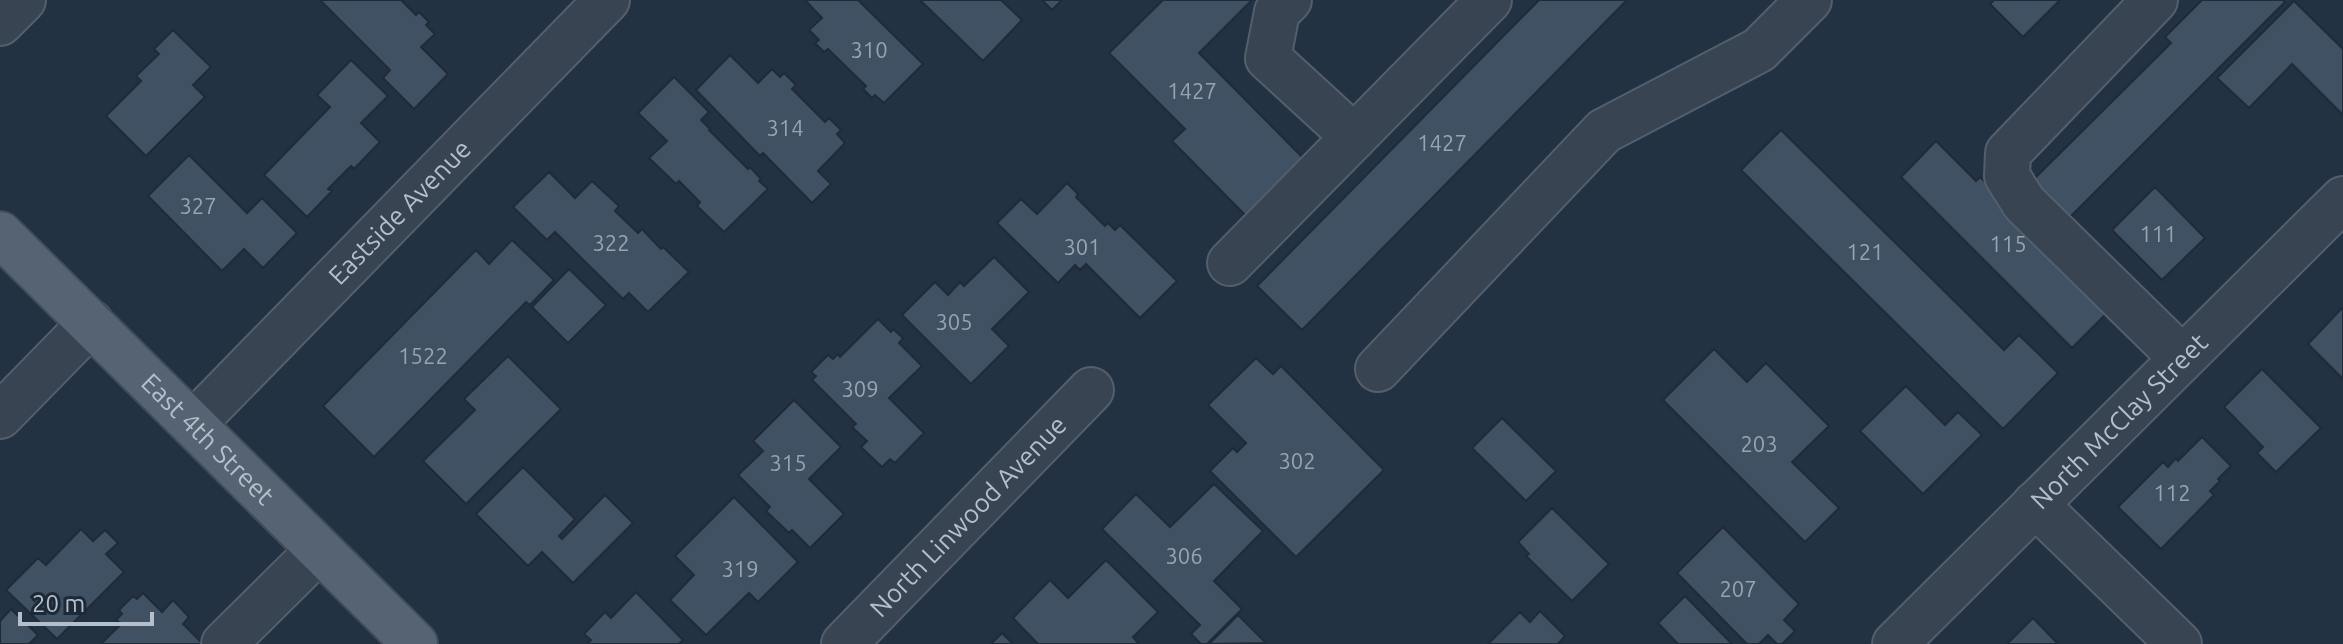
<svg xmlns="http://www.w3.org/2000/svg" width="2343" height="644" font-family="Ubuntu,sans-serif">
<style>
.building{fill:#3f5162;stroke:#1f2b39;stroke-width:2}
.lines{fill:none;stroke-linecap:round;stroke-linejoin:round}
.minor-casing{stroke:#535f6c;stroke-width:48}
.major-casing{stroke:#424d5b;stroke-width:48}
.minor{stroke:#384452;stroke-width:44}
.major{stroke:#566372;stroke-width:44}
.labels{text-anchor:middle;stroke-width:6;stroke-linejoin:round;paint-order:stroke}
.number-label{font-size:22px;fill:#98a4b2}
.street-label{font-size:26px;fill:#b5bfcc;stroke:#1c2937}
</style>
<rect width="100%" height="100%" fill="#233243"/>
<path class="building" d="M320,0H401L416,15L419,12L429,22L426,25L435,34L421,47L448,74L414,109L383,78L390,70Z
M805,0H858L923,64L884,103L875,95L872,98L863,89L866,86L828,49L824,52L815,43L819,40L809,30L822,18Z
M920,0H1001L1022,20L983,61Z
M1042,0H1062L1052,10Z
M1163,0H1252L1199,53L1311,166L1253,223L1172,141L1185,129L1109,53Z
M1539,0H1627L1302,330L1257,286Z
M1994,0H2060L2023,37L1990,4Z
M2202,0H2283L2285,2L2065,222L2028,185L2171,43L2165,37Z
M2294,1L2343,49V115L2292,64L2249,108L2217,78Z
M173,30L211,67L193,85L205,97L146,156L106,116L141,81L136,76L159,54L154,49Z
M730,55L758,83L772,69L780,77L784,73L796,85L792,89L825,122L829,118L841,130L837,134L845,143L818,171L831,184L812,203L763,153L760,156L696,90Z
M351,60L388,96L361,123L380,142L354,169L351,166L328,189L332,191L307,217L264,175L330,107L317,95Z
M674,77L709,112L701,120L710,129L709,130L748,169L750,167L761,179L759,181L768,189L724,232L697,206L700,202L679,181L676,184L649,158L667,141L638,113Z
M1781,130L2004,350L2019,335L2058,373L2003,429L1741,170Z
M1936,141L1976,181L1980,177L2112,308L2072,348L1901,177Z
M189,155L247,213L262,198L297,233L263,268L244,249L222,271L148,196Z
M549,172L575,198L592,181L619,206L615,211L638,233L642,229L661,249L663,247L689,272L648,312L629,293L623,299L555,232L547,240L513,207Z
M1067,183L1078,194L1076,197L1105,226L1108,223L1115,230L1120,225L1177,281L1140,318L1086,264L1080,270L1075,265L1058,283L997,223L1021,199L1037,214Z
M2155,187L2205,238L2162,280L2112,230Z
M512,240L554,280L530,305L526,302L374,457L323,406L476,250L489,264Z
M994,257L1029,292L992,329L1009,346L971,384L902,315L935,282L948,295L960,282L964,286Z
M569,269L606,305L568,343L532,307Z
M2343,307V379L2308,344Z
M878,319L891,332L893,329L903,338L899,343L922,366L889,398L924,433L895,463L890,459L882,467L861,447L867,441L852,427L856,424L812,380L816,376L811,372L828,355L833,359L838,354L840,357Z
M1714,349L1747,382L1766,363L1829,426L1792,462L1839,508L1805,542L1663,400Z
M508,356L561,409L466,504L423,461L475,410L464,399Z
M1256,358L1273,374L1281,366L1384,470L1296,557L1210,471L1233,448L1237,452L1246,443L1208,405Z
M2262,369L2321,428L2276,472L2257,453L2263,447L2224,407Z
M1906,386L1945,425L1958,412L1982,435L1923,494L1860,431Z
M794,400L841,447L809,479L844,514L810,548L792,530L789,533L766,511L770,507L738,475L763,451L753,441Z
M1502,418L1556,471L1526,501L1472,448Z
M2202,437L2231,466L2218,479L2220,481L2210,491L2214,495L2161,549L2118,507L2163,462L2168,467L2176,458L2178,461Z
M523,467L575,519L559,536L562,539L605,495L633,523L573,583L542,552L528,566L476,514Z
M1214,484L1263,531L1214,581L1242,609L1207,644H1201L1191,634L1200,625L1102,529L1136,494L1170,527Z
M734,497L798,562L758,602L749,593L706,635L670,600L694,575L675,556Z
M1552,508L1609,564L1572,601L1526,556L1529,554L1518,542Z
M1723,527L1799,604L1784,620L1795,631L1782,644H1777L1768,635L1759,644H1747L1677,573Z
M81,529L93,541L105,530L118,543L106,554L124,572L57,639L6,590L38,558L46,565Z
M1106,560L1158,612L1133,637L1139,644H1038L1013,618L1050,580L1068,598Z
M636,592L683,640L679,644H587L591,640L584,634L605,612L611,618Z
M143,593L162,612L173,600L189,617L183,624L203,644H101L121,624L116,620L122,614L119,610L133,596L137,599Z
M1685,596L1732,644H1678L1658,623Z
M11,609L38,635L29,644H0V621Z
M1540,611L1565,636L1558,644H1488L1520,612L1530,622Z
M1238,615L1266,643L1209,644Z
M2033,618L2058,644H2007Z
M1002,633L1013,644H991Z"/>
<g class="lines">
<g class="minor-casing">
<g id="minor">
<path d="M1289,0L1277,12L1268,58L1354,137"/>
<path d="M2155,0L2008,153L2007,176L2024,203L2182,358"/>
<path d="M0,23L23,0"/>
<path d="M1230,263L1489,0"/>
<path d="M1378,369L1604,131L1759,50L1809,0"/>
<path d="M0,416L91,323"/>
<path id="s1" d="M193,424L607,0"/>
<path d="M2035,504L2179,644"/>
<path d="M224,644L319,550"/>
<path id="s2" d="M844,644L1091,390"/>
<path id="s3" d="M1895,644L2343,199"/>
</g>
</g>
<g class="major-casing">
<g id="major">
<path id="s4" d="M0,234L415,644"/>
</g>
</g>
<use href="#minor" class="minor"/>
<use href="#major" class="major"/>
</g>
<g class="labels">
<g class="number-label">
<text x="869" y="58">310</text>
<text x="1192" y="99">1427</text>
<text x="785" y="136">314</text>
<text x="1442" y="151">1427</text>
<text x="198" y="214">327</text>
<text x="2158" y="242">111</text>
<text x="611" y="251">322</text>
<text x="2008" y="252">115</text>
<text x="1082" y="255">301</text>
<text x="1865" y="260">121</text>
<text x="954" y="330">305</text>
<text x="423" y="364">1522</text>
<text x="860" y="397">309</text>
<text x="1759" y="452">203</text>
<text x="1297" y="469">302</text>
<text x="788" y="471">315</text>
<text x="2172" y="501">112</text>
<text x="1184" y="564">306</text>
<text x="740" y="577">319</text>
<text x="1738" y="597">207</text>
</g>
<g class="street-label">
<text dy="9" stroke="none"><textPath href="#s1" startOffset="296">Eastside Avenue</textPath></text>
<text dy="9" stroke="none"><textPath href="#s3" startOffset="316">North McClay Street</textPath></text>
<text dy="9" stroke="none"><textPath href="#s4" startOffset="292">East 4th Street</textPath></text>
<text dy="9" stroke="none"><textPath href="#s2" startOffset="178">North Linwood Avenue</textPath></text>
</g>
</g>
<path d="M20 612v12h132v-12" fill="none" stroke="#b5bfcc" stroke-width="4"/>
<text x="32" y="612" font-size="24" fill="#b5bfcc" stroke="#1c2937" stroke-width="6" paint-order="stroke">20 m</text>
</svg>
